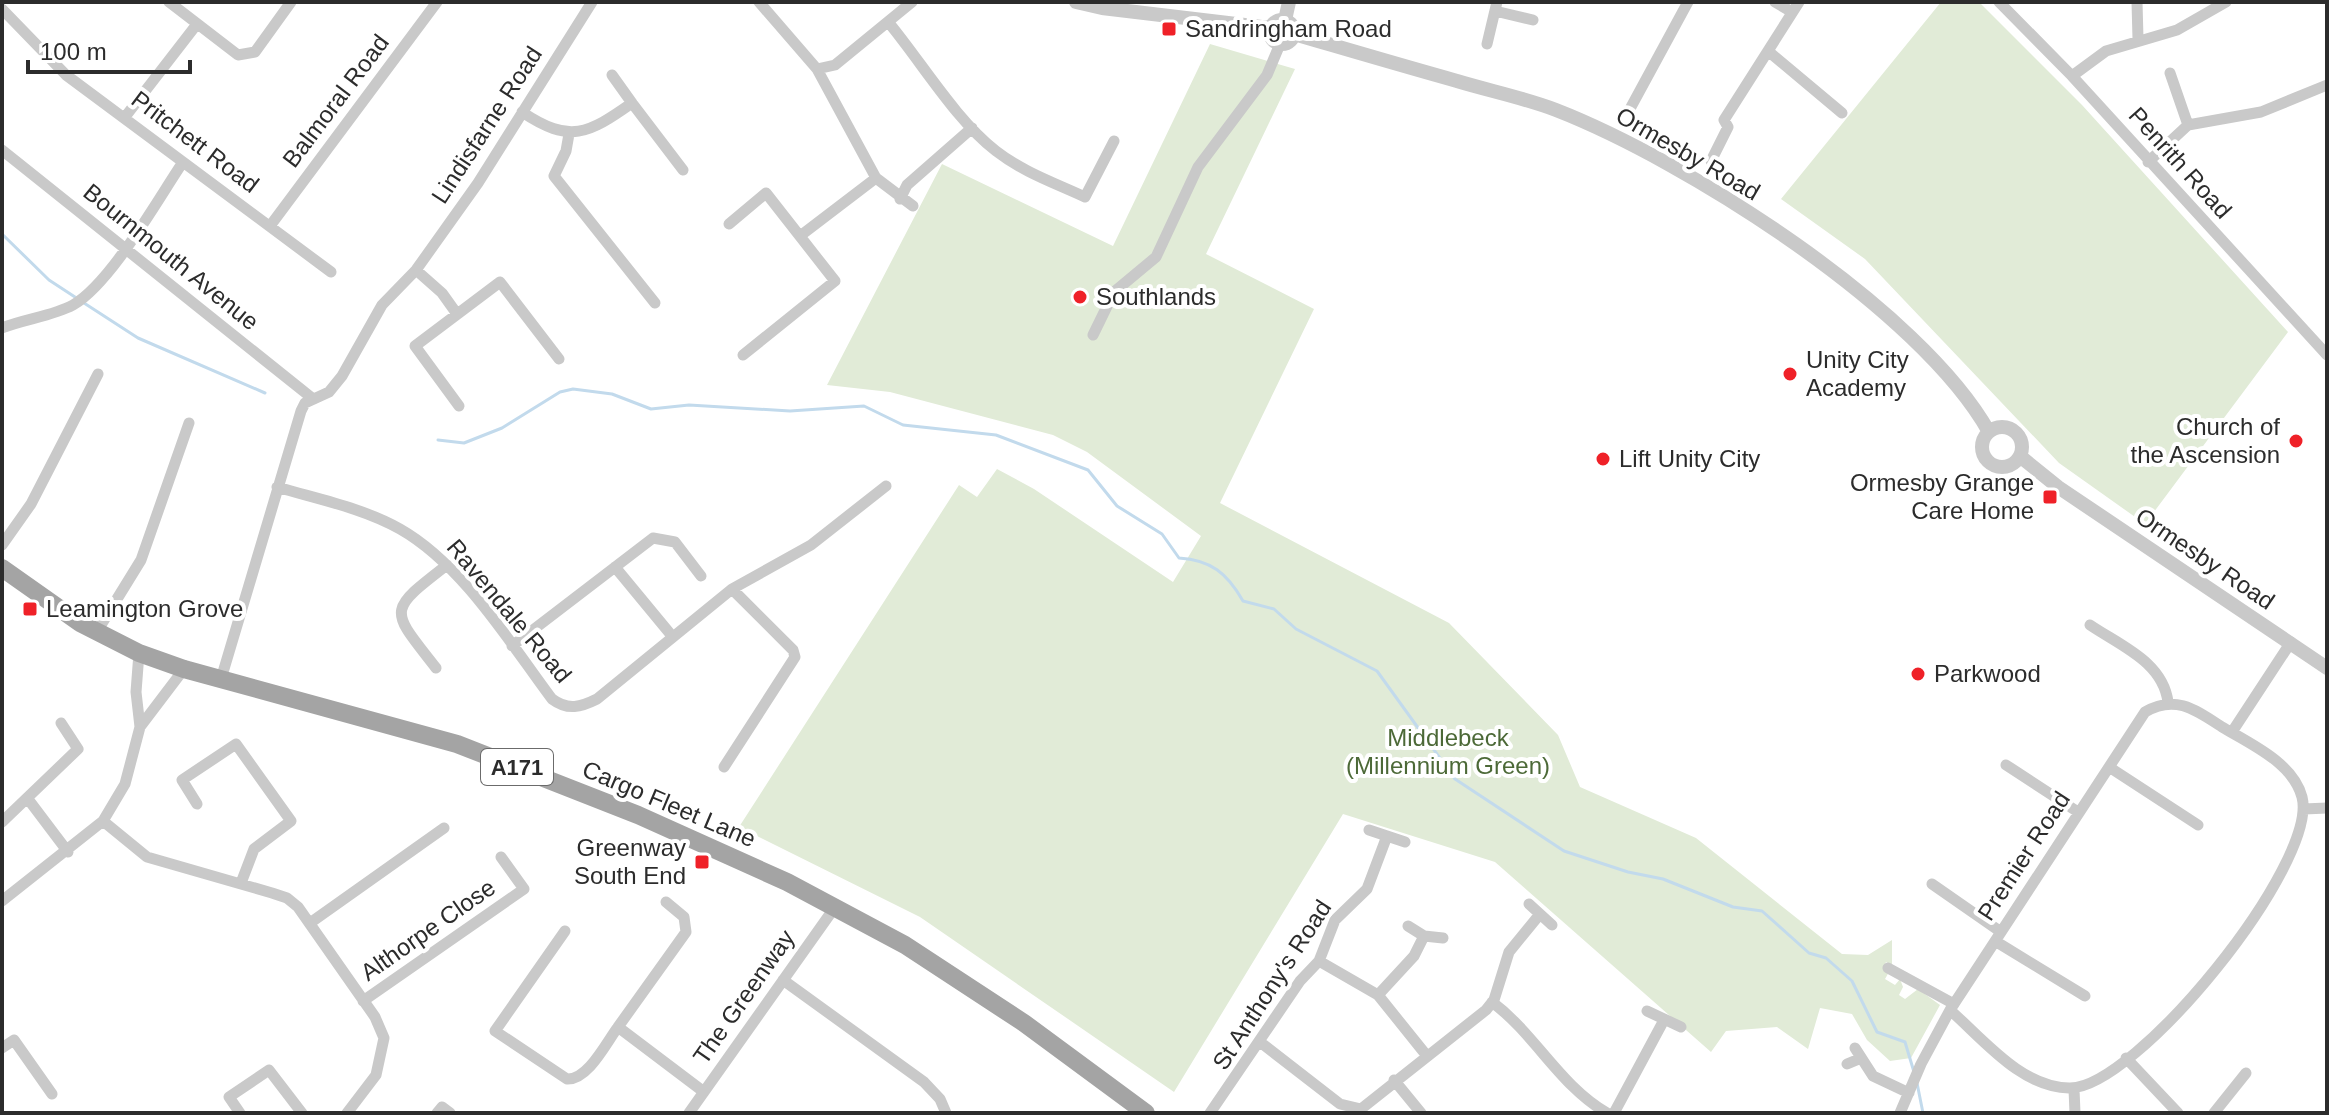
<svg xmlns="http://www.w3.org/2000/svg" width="2329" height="1115" font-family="Helvetica,sans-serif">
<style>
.green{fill:#e1ebd7}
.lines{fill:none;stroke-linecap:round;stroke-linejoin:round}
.stream{stroke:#c2daec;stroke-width:3}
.minor{stroke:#c9c9c9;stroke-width:11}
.tertiary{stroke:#c9c9c9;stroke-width:14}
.primary{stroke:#a4a4a4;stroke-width:18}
.poi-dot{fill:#ef2128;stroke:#fff;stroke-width:3}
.labels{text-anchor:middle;stroke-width:8;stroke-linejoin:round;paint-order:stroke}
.shield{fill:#fff;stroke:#6b6b6b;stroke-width:2}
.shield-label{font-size:22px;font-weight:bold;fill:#2c2c2c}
.poi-label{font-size:24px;fill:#2c2c2c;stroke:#fff;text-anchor:start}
.street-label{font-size:24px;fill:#2c2c2c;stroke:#fff}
.park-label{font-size:24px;fill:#4c6937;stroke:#fff}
</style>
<rect width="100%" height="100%" fill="#fff"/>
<path class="green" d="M1941,2H1979L2082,105L2288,332L2145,524L2059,463L1865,259L1781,199Z
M1210,44L1295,69L1206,254L1314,309L1220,503L1449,623L1558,735L1580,787L1696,838L1842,954L1868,955L1892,940V965L1886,962L1883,969L1889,972L1885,979L1895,985L1900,979L1903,987L1899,995L1905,999L1918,989L1940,1005L1911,1058L1890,1061L1867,1040L1852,1014L1820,1008L1808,1049L1777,1027L1726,1031L1711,1052L1495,862L1343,814L1174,1092L920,917L739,827L959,485L977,497L997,469L1034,489L1173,582L1201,536L1087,452L1053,435L890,392L827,385L942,164L1113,246Z"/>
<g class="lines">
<path class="stream" d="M2,234L49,280L78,299
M84,303L138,338L265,393
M438,440L464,443L502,428L560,392L573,389L612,394L651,409L689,405L790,411L864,406L903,425L996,435L1088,470L1117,506L1162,534L1179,558C1211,560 1227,573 1243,601L1274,609L1296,629L1377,671L1455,779L1564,851L1628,872L1663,879L1733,907L1762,911L1809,953L1826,958L1852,981L1877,1032L1905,1042L1914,1072
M1917,1083L1923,1113"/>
<path class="minor" d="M169,2L238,55L255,52L291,2
M759,2L817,69L835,65L912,2
M1775,2L1792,12
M1999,2L2072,76L2327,355
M2137,2L2138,39
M2,9L66,75L331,272
M1495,11L1533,20
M889,23C922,63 956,120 996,151C1023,172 1055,183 1085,197L1114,141
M1487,44L1497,2
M1768,51L1842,113
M817,69L876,178L913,206
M2170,73L2188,125
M612,75L632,103
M2072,76L2106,51L2177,30L2226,2
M1631,107L1688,2
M522,112C570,144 588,134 632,103L683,170
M125,117L197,24
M569,134L566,151L554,176L655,303
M2,150L312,398
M1711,161L1728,127L1724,120L1799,2
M2148,162L2188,125L2261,112L2327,85
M900,199L907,185L972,128
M729,224L766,193L835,281L743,355
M270,226L437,2
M800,236L876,178
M416,270L442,293L457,314
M2,328C24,319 53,316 73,305C111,283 158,199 183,162
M1093,335L1114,292L1156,257L1198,167L1267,75L1280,44
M459,406L415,346L500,282L559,359
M277,487C317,499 363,508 400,529C462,564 510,643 552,699C568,711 581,707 597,699L732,589L811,545L886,486
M2,545L31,504L98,374
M615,567L672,636
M2090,625C2121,646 2163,662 2168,702
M96,633L141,560L189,423
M512,646L653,538L675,542L701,576
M139,653L136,692L140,727
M436,668C390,609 386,612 447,565
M221,679L301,411L305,403L329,392L342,376L382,305L416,270L478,183L592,2
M2232,732L2291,642
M2006,765L2078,812
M724,767L795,657L793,650L732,589
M2109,767L2198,825
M28,799L68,852
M197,804L182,780L236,744L291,821L254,849L241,883
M2304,809L2327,808
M103,821L147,857L272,893L287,898L298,907L375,1017L384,1038L376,1075L347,1113
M2,822L78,749L61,723
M1369,830L1405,842
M1932,884L2001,932
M2,901L103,821L125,784L140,727L184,669
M1529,904L1552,925
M310,923L444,828
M1408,926L1424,936L1443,938
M565,931L495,1031L567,1079C588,1080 606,1043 618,1027L704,1092
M1995,941L2085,996
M1319,961L1378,995L1427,1056
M1888,968L1954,1004
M783,980L924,1082L940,1099L946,1113
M1378,995L1414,956L1424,936
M363,1001L524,889L501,857
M1492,1002C1536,1035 1559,1085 1607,1113
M1647,1011L1681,1027
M618,1027L686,932L684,917L666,902
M1260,1042L1340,1104L1361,1109L1486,1010L1494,1000L1509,952L1540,914
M2,1048L14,1040L52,1094
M1855,1048L1873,1076L1909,1093
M2126,1058L2178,1113
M1847,1064L1859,1059
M1394,1080L1421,1113
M2074,1089L2075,1113
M240,1113L229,1097L269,1070L302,1113
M437,1113L442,1107L450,1113
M689,1113L835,907
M1210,1113L1300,981L1319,961L1335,920L1367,889L1387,836
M1614,1113L1664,1020
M1900,1113L1921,1064L1950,1010L2145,712C2175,694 2196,710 2222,727C2251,744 2293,763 2302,797C2319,863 2135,1090 2069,1088C2021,1087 1984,1040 1950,1010
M2214,1113L2246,1073"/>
<path class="tertiary" d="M1076,2L1102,8L1270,28
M1270 32a12 12 0 1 1 24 0a12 12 0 1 1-24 0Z
M1285,20L1289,2
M1294,34C1349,50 1403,66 1457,81C1490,91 1525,98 1556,110C1687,161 1920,309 1989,432
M1982 447a20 20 0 1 1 40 0a20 20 0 1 1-40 0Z
M2021,457L2058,487L2327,668"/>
<path class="primary" d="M2,568L80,623L139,653L184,669L457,744L638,815L787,882L905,945L1024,1023L1146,1113"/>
</g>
<g class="poi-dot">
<rect x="1161" y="21" width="16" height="16" rx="4"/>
<circle cx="1080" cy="297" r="8"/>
<circle cx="1790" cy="374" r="8"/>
<circle cx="2296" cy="441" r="8"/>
<circle cx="1603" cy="459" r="8"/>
<rect x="2042" y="489" width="16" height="16" rx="4"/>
<rect x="22" y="601" width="16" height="16" rx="4"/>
<circle cx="1918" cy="674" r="8"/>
<rect x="694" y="854" width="16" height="16" rx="4"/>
</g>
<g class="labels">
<rect class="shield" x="481" y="749" width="72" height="36" rx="6"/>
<g class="shield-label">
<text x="517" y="775">A171</text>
</g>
<g class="poi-label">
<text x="1185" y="37">Sandringham Road</text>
<text x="1096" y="305">Southlands</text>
<text x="1806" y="368">Unity City<tspan x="1806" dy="28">Academy</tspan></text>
<text x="2280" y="435" text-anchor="end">Church of<tspan x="2280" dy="28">the Ascension</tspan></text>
<text x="1619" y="467">Lift Unity City</text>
<text x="2034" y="491" text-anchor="end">Ormesby Grange<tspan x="2034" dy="28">Care Home</tspan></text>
<text x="46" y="617">Leamington Grove</text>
<text x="1934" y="682">Parkwood</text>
<text x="686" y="856" text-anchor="end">Greenway<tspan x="686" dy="28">South End</tspan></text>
</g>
<g class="street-label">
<text transform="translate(336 101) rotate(-53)" y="8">Balmoral Road</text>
<text transform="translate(487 125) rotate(-57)" y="8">Lindisfarne Road</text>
<text transform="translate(195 142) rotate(37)" y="8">Pritchett Road</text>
<text transform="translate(1688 154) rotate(30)" y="8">Ormesby Road</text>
<text transform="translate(2180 163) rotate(48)" y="8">Penrith Road</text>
<text transform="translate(171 257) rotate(39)" y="8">Bournmouth Avenue</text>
<text transform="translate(2205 559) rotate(34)" y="8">Ormesby Road</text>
<text transform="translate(509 611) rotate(50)" y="8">Ravendale Road</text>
<text transform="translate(669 804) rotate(23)" y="8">Cargo Fleet Lane</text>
<text transform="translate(2024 856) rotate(-57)" y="8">Premier Road</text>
<text transform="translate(428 930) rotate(-35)" y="8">Althorpe Close</text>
<text transform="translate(1272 985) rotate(-57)" y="8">St Anthony's Road</text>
<text transform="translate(744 997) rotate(-55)" y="8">The Greenway</text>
</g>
<g class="park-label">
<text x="1448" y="746">Middlebeck<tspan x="1448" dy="28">(Millennium Green)</tspan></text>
</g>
</g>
<rect width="2329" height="1115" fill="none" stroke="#2c2c2c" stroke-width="8"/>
<path d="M28 60v12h162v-12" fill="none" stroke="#2c2c2c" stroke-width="4"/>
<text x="40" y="60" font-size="24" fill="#2c2c2c" stroke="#ffffff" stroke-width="6" paint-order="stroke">100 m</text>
</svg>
